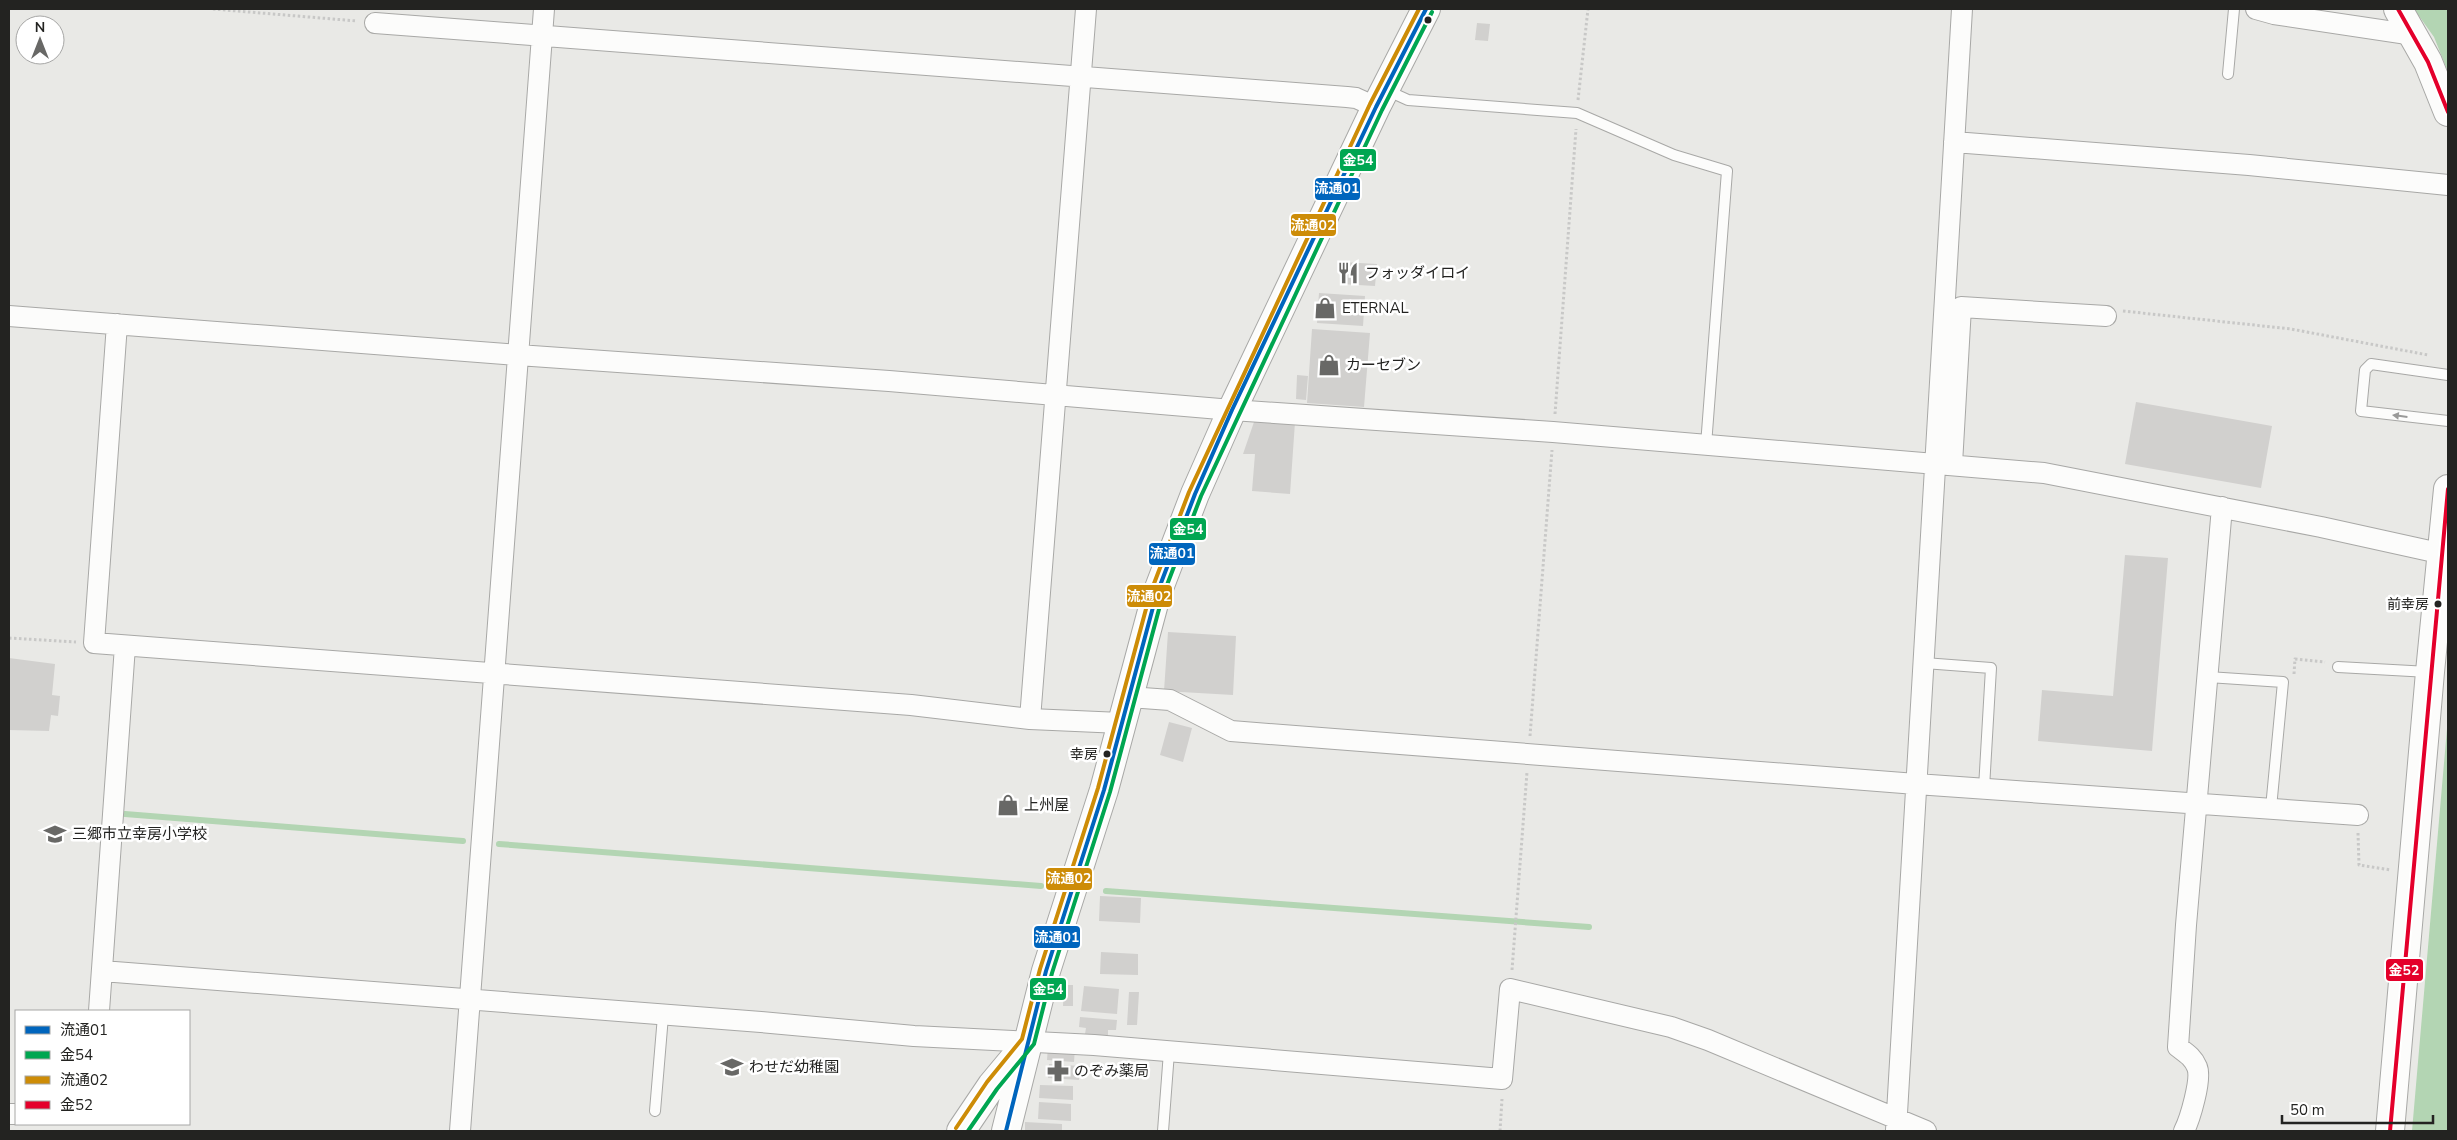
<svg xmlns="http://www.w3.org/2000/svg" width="2457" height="1140" font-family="'Nunito Sans','Noto Sans JP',sans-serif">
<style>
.water{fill:#b3d5b3}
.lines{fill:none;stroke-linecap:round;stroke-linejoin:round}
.stream{stroke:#b3d5b3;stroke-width:6}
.building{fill:#d1d0ce}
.lane-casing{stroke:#a8a8a6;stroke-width:12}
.street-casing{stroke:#a8a8a6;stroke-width:22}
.secondary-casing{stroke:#a8a8a6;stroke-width:30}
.primary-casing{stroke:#a8a8a6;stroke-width:30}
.path{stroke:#c8c8c7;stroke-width:3;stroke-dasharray:2.5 2.5;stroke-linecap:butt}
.lane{stroke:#fcfcfb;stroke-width:10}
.street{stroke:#fcfcfb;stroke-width:20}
.secondary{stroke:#fcfcfb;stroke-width:28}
.primary{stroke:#fcfcfb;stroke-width:28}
.bus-1-casing{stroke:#fff;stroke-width:8}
.bus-2-casing{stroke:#fff;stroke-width:8}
.bus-3-casing{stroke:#fff;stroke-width:8}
.bus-4-casing{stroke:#fff;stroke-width:8}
.bus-1{stroke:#0065bd;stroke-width:4}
.bus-2{stroke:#00a651;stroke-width:4}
.bus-3{stroke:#cd8c07;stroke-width:4}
.bus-4{stroke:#e4002b;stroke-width:4}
.oneway{fill:#9a9a99}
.bus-dot{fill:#232321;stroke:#fff;stroke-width:2}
.labels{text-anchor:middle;stroke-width:5;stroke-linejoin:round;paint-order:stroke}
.bus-label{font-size:14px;fill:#232321;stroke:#fff;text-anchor:end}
.poi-label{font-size:15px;fill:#232321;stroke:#fff;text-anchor:start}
.line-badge{stroke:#fff;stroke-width:2}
.badge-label{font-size:14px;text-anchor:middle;font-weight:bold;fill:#fff}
</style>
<rect width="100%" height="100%" fill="#e9e9e6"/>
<path class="water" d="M2414,9H2448V72L2434,37Z
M2448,717V1131H2412Z"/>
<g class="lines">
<path class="stream" d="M125,814L463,841
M499,844L1041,886
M1106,891L1589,927"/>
</g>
<path class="building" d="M1477,23L1490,24L1488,41L1475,40Z
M1342,262L1377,264L1375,286L1341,284Z
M1319,293L1365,296L1363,326L1317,323Z
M1312,329L1370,333L1364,407L1307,403Z
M1297,375L1308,376L1306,400L1296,399Z
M2136,402L2272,426L2261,488L2125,464Z
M1254,422H1295L1290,494L1252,491L1255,454H1243Z
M2125,555L2168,558L2152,751L2038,741L2042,690L2113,696Z
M1168,632L1236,636L1233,695L1164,691Z
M9,658L55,664L52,695L60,696L58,716L51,715L49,731L9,730Z
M1169,722L1192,728L1183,762L1160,755Z
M1100,896L1141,898L1140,923L1099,921Z
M1101,952L1138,954V975L1100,974Z
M1064,985H1073V1006H1063Z
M1084,986L1119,989L1117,1014L1081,1011Z
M1129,992H1139L1137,1025H1127Z
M1080,1017L1117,1020L1116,1030H1108V1036L1085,1034L1086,1028L1079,1027Z
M1048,1046L1075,1048L1074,1062L1047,1060Z
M1049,1064L1080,1066L1079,1080L1048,1078Z
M1040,1085L1073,1086V1100L1039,1098Z
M1039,1102L1071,1104V1121L1038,1119Z
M1025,1122L1062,1124V1131H1025Z"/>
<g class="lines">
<g class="lane-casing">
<path id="lane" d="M2228,74L2234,9
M1386,90L1408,100L1577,113L1674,155L1727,171L1706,445
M2448,375L2371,364L2365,370L2361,411L2448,421
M1924,663L1991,668L1984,788
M2338,667L2429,672
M2208,677L2283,682L2271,808
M655,1111L663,1016
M1163,1131L1169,1052"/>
</g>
<g class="street-casing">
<path id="street" d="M2256,9L2274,14L2414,35
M375,23L1347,97L1356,98L1376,107
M1954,142L2249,165L2448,185
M9,316L518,355L889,381L1232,410L1553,432L2044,473L2321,527L2448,555
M117,324L94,643L911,705L1030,719L1121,723
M1952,464L1961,307L2106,316
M1129,697L1170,700L1231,731L1916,784L2358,815
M1030,719L1086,9
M102,971L761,1022L914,1036L1094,1045L1502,1079L1510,989L1671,1027L1708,1040L1926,1131
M99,1011L125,646
M9,1114H16
M1896,1130L1962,9
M460,1131L544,9
M2184,1131C2190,1119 2202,1079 2197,1067C2193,1057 2186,1053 2178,1047L2186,925L2222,507"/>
</g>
<g class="secondary-casing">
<path id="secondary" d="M961,1131L992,1085L1022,1049
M1006,1131L1046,971L1104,790L1156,596L1195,494L1232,410L1376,107L1426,9"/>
</g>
<g class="primary-casing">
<path id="primary" d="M2398,9L2428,62L2448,112
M2390,1131L2430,672L2448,489"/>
</g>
<path class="path" d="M213,9L357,21
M1578,100L1588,9
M2123,311L2291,329L2428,355
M1555,414L1576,129
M9,638L76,642
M2294,674L2295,659L2325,662
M1530,736L1552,450
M2358,833L2359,865L2391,870
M1512,970L1527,772
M1500,1131L1502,1099"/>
<use href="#lane" class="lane"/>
<use href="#street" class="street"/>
<use href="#secondary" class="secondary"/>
<use href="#primary" class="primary"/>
<g class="bus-1-casing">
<path id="bus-1" d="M1006,1131L1046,971L1104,790L1156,596L1195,494L1232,410L1376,107L1426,9"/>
</g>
<g class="bus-2-casing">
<path id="bus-2" d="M968,1131L997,1089L1034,1044L1052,973L1110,792L1162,598L1201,496L1382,110L1432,12"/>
</g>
<g class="bus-3-casing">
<path id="bus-3" d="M956,1128L987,1082L1022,1039L1040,969L1098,788L1150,594L1189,492L1370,104L1419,9"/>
</g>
<g class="bus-4-casing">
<path id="bus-4" d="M2398,9L2428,62L2448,112
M2390,1131L2448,489"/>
</g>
<use href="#bus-1" class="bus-1"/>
<use href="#bus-2" class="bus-2"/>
<use href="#bus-3" class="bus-3"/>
<use href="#bus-4" class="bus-4"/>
</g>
<defs><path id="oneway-solid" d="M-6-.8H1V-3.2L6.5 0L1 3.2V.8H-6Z" transform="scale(1.25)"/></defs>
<use class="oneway" href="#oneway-solid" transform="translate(2400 416) rotate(-173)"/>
<defs>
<g id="restaurant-bare" transform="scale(1.725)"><path d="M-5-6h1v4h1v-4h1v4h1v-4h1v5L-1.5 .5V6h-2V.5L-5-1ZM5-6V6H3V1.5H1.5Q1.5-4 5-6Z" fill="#686866" stroke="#fff" stroke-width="2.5" paint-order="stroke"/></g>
<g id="shop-bare" transform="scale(1.725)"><path d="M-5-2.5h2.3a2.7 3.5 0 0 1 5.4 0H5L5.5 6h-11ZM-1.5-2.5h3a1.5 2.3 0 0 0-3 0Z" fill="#686866" stroke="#fff" stroke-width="2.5" paint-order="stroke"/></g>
<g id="school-bare" transform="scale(1.725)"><path d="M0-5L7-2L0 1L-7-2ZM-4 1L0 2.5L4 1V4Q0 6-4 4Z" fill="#686866" stroke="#fff" stroke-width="2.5" paint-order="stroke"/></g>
<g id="pharmacy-bare" transform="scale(1.725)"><path d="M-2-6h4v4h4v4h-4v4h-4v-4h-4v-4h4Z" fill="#686866" stroke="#fff" stroke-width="2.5" paint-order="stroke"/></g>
</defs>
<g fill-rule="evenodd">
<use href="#restaurant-bare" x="1348" y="273"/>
<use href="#shop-bare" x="1325" y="308"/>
<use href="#shop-bare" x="1329" y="365"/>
<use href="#shop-bare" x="1008" y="805"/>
<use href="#school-bare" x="55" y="834"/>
<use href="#school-bare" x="732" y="1067"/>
<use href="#pharmacy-bare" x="1058" y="1071"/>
</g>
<g class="bus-dot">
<circle cx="1428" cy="20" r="4.5"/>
<circle cx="2438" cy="604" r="4.5"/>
<circle cx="1107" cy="754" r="4.5"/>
</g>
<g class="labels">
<g class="bus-label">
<text x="2429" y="609">前幸房</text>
<text x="1098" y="759">幸房</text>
</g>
<g class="poi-label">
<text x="1365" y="278">フォッダイロイ</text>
<text x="1342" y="313">ETERNAL</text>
<text x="1346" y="370">カーセブン</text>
<text x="1024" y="810">上州屋</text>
<text x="72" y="839">三郷市立幸房小学校</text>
<text x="749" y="1072">わせだ幼稚園</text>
<text x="1074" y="1076">のぞみ薬局</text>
</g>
</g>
<g class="line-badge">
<rect x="1339" y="148" width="38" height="24" rx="5" fill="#00a651"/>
<rect x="1314" y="177" width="47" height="24" rx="5" fill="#0065bd"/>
<rect x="1290" y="213" width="47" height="24" rx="5" fill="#cd8c07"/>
<rect x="1169" y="517" width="38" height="24" rx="5" fill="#00a651"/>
<rect x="1148" y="542" width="48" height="24" rx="5" fill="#0065bd"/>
<rect x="1126" y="584" width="47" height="24" rx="5" fill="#cd8c07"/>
<rect x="1045" y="867" width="48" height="24" rx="5" fill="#cd8c07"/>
<rect x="1033" y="925" width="48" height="24" rx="5" fill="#0065bd"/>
<rect x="2385" y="958" width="39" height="24" rx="5" fill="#e4002b"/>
<rect x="1029" y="977" width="38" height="24" rx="5" fill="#00a651"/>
</g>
<g class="badge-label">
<text x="1358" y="165">金54</text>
<text x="1337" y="193">流通01</text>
<text x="1313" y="230">流通02</text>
<text x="1188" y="534">金54</text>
<text x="1172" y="558">流通01</text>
<text x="1149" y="601">流通02</text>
<text x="1069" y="883">流通02</text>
<text x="1057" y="942">流通01</text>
<text x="2404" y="975">金52</text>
<text x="1048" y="994">金54</text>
</g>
<rect width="2457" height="1140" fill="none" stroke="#232321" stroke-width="20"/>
<rect x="15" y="1010" width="175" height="115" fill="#ffffff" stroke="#a7a7a6"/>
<rect x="25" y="1026" width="25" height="8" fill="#0065bd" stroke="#a7a7a6"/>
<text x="60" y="1035" font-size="15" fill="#232321">流通01</text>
<rect x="25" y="1051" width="25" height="8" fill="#00a651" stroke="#a7a7a6"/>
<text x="60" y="1060" font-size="15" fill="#232321">金54</text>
<rect x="25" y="1076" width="25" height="8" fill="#cd8c07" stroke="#a7a7a6"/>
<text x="60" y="1085" font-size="15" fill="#232321">流通02</text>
<rect x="25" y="1101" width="25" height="8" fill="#e4002b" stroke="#a7a7a6"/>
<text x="60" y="1110" font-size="15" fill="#232321">金52</text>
<g transform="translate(40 40)"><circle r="24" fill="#ffffff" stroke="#a7a7a6"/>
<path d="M0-4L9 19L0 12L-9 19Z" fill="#686866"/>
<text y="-8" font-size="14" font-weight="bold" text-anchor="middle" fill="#232321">N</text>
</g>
<path d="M2282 1115v8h151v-8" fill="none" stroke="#232321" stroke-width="2.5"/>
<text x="2290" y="1115" font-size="15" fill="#232321" stroke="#ffffff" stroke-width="4" paint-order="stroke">50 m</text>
</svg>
